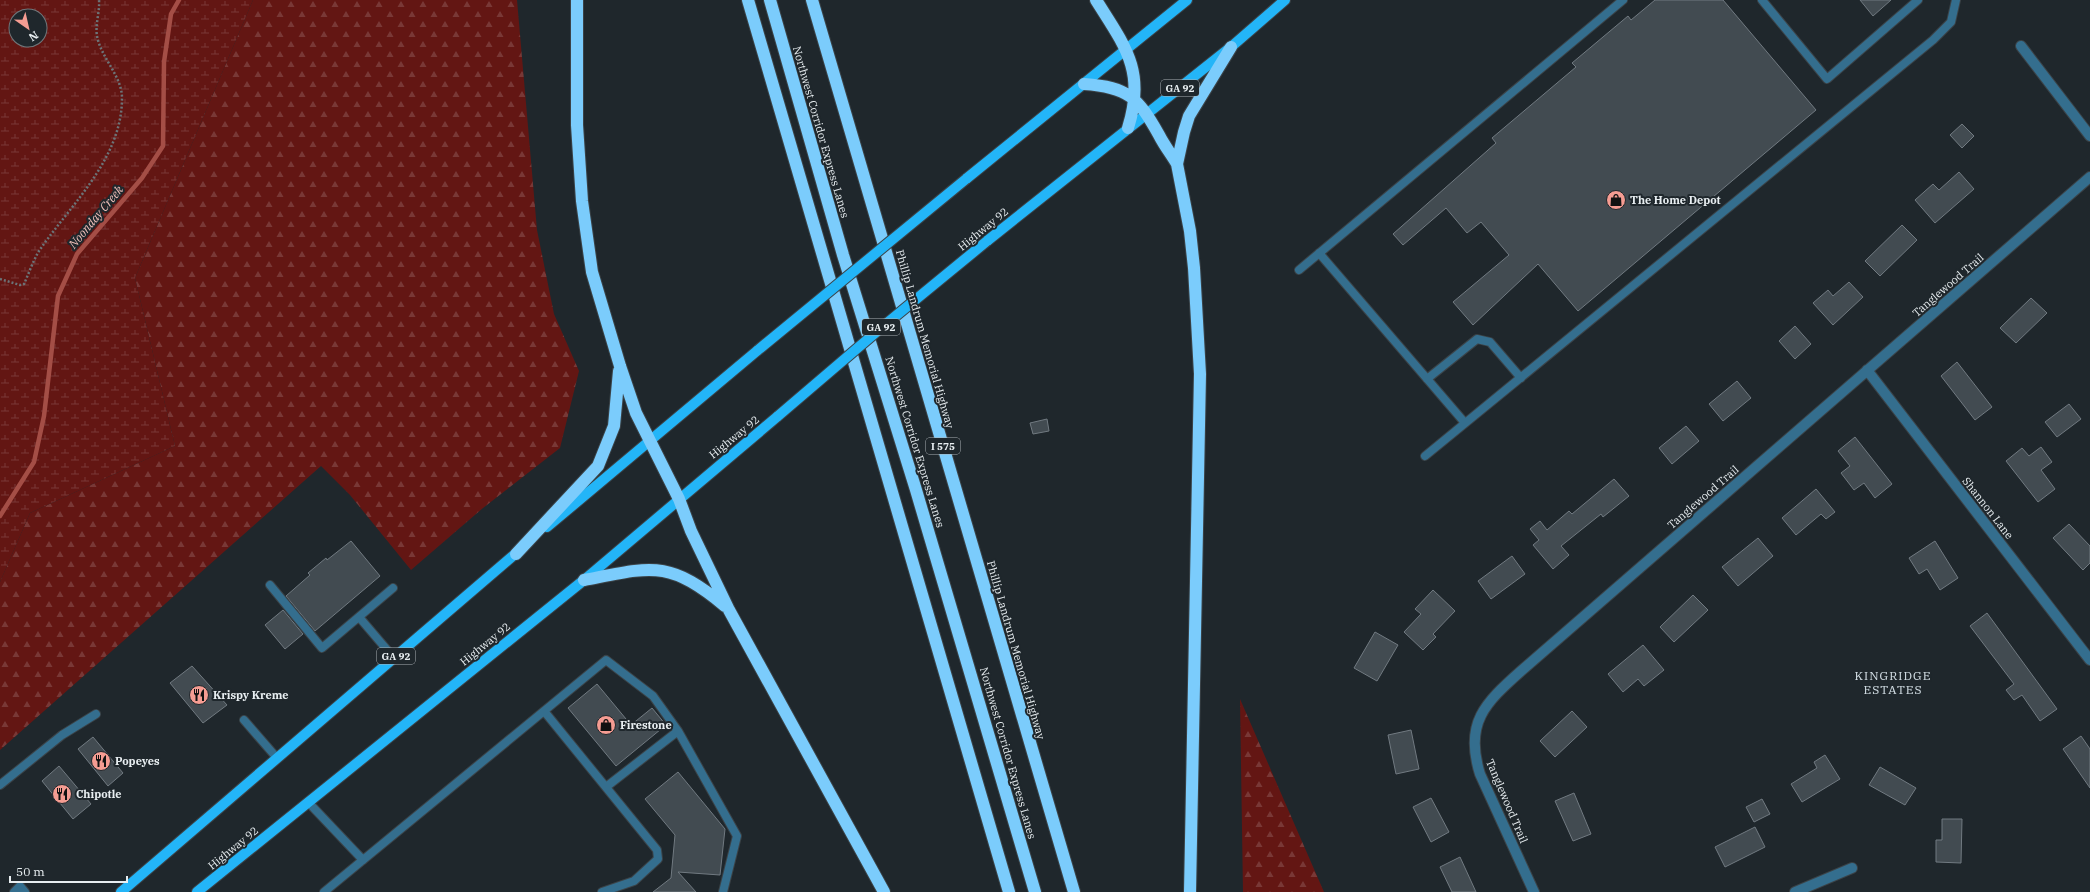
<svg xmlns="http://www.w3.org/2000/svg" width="2090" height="892" font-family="'IBM Plex Serif',serif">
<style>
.forest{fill:url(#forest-firs)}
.wetland{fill:url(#wetland-marsh);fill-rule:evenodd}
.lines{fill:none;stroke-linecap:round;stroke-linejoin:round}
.stream{stroke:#a44e46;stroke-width:4.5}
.building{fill:#424b51;stroke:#717a81}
.lane-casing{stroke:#3b4348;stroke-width:10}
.street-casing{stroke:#3b4348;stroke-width:12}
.primary-casing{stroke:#3b4348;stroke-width:12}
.highway-casing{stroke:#3b4348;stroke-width:14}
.path{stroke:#6c7478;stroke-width:2.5;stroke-dasharray:2 2;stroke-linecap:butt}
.lane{stroke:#346e8e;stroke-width:8}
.street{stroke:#346e8e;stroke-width:10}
.primary{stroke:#23b5f8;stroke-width:10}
.highway{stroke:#7bccfc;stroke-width:12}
.primary-bridge-casing{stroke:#3b4348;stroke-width:12;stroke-linecap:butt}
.primary-bridge{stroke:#23b5f8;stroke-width:10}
.labels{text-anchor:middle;stroke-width:4;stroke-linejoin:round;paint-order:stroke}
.shield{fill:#1f272c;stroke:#acb2b6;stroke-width:1}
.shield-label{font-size:10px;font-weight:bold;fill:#e8eef1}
.street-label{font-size:11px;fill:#e8eef1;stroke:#1f272c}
.poi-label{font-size:11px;font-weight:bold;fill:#e8eef1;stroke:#1f272c;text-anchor:start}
.water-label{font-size:12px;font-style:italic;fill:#f4c2bc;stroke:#1f272c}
.neighbourhood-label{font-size:12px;letter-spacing:1px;fill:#d5e0e7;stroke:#1f272c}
</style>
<defs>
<pattern id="forest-firs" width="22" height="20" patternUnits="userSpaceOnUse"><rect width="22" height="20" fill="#631613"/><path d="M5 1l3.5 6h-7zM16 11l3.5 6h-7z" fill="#793836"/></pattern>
<pattern id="wetland-marsh" width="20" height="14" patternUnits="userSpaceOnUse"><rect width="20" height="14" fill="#631613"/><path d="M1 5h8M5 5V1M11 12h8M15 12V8" fill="none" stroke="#793836"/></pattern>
</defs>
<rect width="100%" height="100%" fill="#1f272c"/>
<path class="forest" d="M253,0H517L537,230L554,314L579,371L560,448L483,508L411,570L350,495L321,466L0,750V582L30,513L175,446L135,278Z
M1240,699L1324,892H1243Z"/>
<path class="wetland" d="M0,0H253L135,278L175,446L30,513L0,582ZM16,16H40V40H16Z"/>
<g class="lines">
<path class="stream" d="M0,516L34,462L44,416L58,296L77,254L142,178L163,146L164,62L171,14L179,0"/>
</g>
<path class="building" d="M1655,0H1723L1816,110L1578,311L1538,264L1473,325L1453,302L1509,255L1481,222L1467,233L1446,208L1403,245L1393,234L1496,143L1492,138L1576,67L1572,63L1628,16L1631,20Z
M1860,0H1891L1873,16Z
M1962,124L1974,136L1962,148L1950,135Z
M1959,172L1974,189L1935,223L1915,200L1933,184L1939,190Z
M1902,225L1917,240L1880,276L1865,261Z
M1849,282L1863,297L1833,325L1813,303L1828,290L1833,296Z
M2031,298L2047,313L2016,343L2000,328Z
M1795,326L1811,344L1795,359L1779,341Z
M1957,362L1992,407L1975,420L1941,376Z
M1737,381L1751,398L1723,421L1709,404Z
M2069,404L2081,419L2057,437L2045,422Z
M1047,419L1049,431L1033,434L1030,423Z
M1686,426L1699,441L1672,464L1659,448Z
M1855,437L1892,484L1875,498L1864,483L1854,490L1841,473L1850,466L1838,451Z
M2041,447L2052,462L2041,470L2055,489L2038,502L2006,461L2022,448L2029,456Z
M1614,479L1629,496L1603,517L1601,514L1561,546L1569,555L1553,569L1533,545L1539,540L1530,529L1540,521L1547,530L1569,511L1572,514Z
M1816,489L1835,512L1826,519L1821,514L1796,535L1782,518Z
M2069,524L2090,546V563L2083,570L2053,538Z
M1758,538L1773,556L1738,586L1722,567Z
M351,541L380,576L315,631L286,596L310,575L308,573L326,558L327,560Z
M1935,541L1958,578L1940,590L1927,569L1919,574L1909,558Z
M1512,556L1525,574L1491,599L1478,581Z
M1433,590L1455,611L1433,634L1436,637L1423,650L1404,632L1421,614L1415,609Z
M1693,595L1708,610L1674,642L1660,627Z
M283,610L303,634L285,649L265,625Z
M1987,613L2057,709L2040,721L2022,695L2014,700L2006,690L2014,684L1970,626Z
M1375,632L1398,645L1377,681L1354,668Z
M1643,645L1664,670L1644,686L1638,679L1623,692L1608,674Z
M192,666L227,705L203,723L170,683Z
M597,684L631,725L652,708L666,725L616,766L568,708Z
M1572,711L1587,727L1555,757L1540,741Z
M1411,730L1419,769L1396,774L1388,735Z
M2081,736L2090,749V788L2063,749Z
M93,737L123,773L108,786L78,749Z
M1825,755L1840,779L1802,802L1791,784L1817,768L1814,762Z
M59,766L91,804L73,819L42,781Z
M1880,767L1916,788L1905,805L1869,785Z
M678,772L725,829L720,875L678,872L696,892H653L671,878L675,835L645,799Z
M1574,793L1591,834L1573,841L1555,801Z
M1431,798L1449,832L1431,842L1413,807Z
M1762,799L1770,814L1754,822L1746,807Z
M1942,819H1962L1961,863L1936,862V840H1942Z
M1755,827L1765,847L1725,867L1715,847Z
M1460,857L1476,892H1452L1440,867Z"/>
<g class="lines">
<g class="lane-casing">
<path id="lane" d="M1762,0L1827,79L1918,0
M1319,253L1465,423
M1299,270L1623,0
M1427,379L1477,339L1490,342L1521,378
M1425,456L1933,40L1951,22L1956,0
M270,585L322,648L393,588
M359,617L394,658
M544,711L657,850L658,859L634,881L602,892
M244,720L277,758
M0,785L62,735L96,714
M606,787L678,731
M308,802L363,860
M14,892L20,886L25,892
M324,892L606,660L653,696L678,731L737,836L723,892"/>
</g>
<g class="street-casing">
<path id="street" d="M2021,46L2090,136
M1867,370L2090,660
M1534,892L1480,774C1464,723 1485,703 1521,671L2090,177
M1795,892L1852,868"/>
</g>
<g class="primary-casing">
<path id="primary" d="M966,179L1187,0
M987,241L1231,47L1285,0
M547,527L758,350
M121,892L521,549
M197,892L584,580L778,416"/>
</g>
<g class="highway-casing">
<path id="highway" d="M577,0V125L582,201L592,272L620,366L636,413L679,499L691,531L729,610L884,892
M748,0L1009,892
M770,0L843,255L916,490L1035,892
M812,0L1074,892
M1096,0C1125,46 1146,71 1128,128
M1084,84C1129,87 1138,98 1159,135C1164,145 1171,154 1177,164
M516,554L598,466L614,426L619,371
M584,580C652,567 668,559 725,606
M1190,892L1200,374L1194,268L1190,231L1177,164L1184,132L1189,116L1231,47"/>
</g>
<path class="path" d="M0,279L20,285L24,284C29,273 33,261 39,251C71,204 122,159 122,98C122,76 101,58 97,36C95,24 100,12 99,0"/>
<use href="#lane" class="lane"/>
<use href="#street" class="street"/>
<use href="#primary" class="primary"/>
<use href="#highway" class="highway"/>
<g class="primary-bridge-casing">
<path id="primary-bridge" d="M758,350L966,179
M778,416L881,328L987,241"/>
</g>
<use href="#primary-bridge" class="primary-bridge"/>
</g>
<defs>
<g id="shop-disc" transform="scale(1)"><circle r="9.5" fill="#f59c92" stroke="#1f272c"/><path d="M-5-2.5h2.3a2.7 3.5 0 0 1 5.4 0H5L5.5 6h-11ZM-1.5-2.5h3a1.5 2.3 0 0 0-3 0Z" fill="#111"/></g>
<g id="restaurant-disc" transform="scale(1)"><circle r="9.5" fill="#f59c92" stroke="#1f272c"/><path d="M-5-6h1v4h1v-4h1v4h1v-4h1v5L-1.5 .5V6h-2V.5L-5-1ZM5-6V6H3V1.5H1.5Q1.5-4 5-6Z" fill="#111"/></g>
</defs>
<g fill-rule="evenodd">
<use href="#shop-disc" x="1616" y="200"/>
<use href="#restaurant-disc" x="199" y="695"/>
<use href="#shop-disc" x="606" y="725"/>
<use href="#restaurant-disc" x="101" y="761"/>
<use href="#restaurant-disc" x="62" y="794"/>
</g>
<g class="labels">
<g class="shield">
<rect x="1161" y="80" width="38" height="16" rx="3"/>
<rect x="862" y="319" width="38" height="16" rx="3"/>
<rect x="926" y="438" width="34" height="16" rx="3"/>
<rect x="377" y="648" width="38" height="16" rx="3"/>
</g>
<g class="shield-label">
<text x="1180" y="92">GA 92</text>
<text x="881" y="331">GA 92</text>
<text x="943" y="450">I 575</text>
<text x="396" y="660">GA 92</text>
</g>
<g class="street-label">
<text transform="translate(821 132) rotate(74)" y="4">Northwest Corridor Express Lanes</text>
<text transform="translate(983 229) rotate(-39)" y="4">Highway 92</text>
<text transform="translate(1948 285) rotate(-41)" y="4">Tanglewood Trail</text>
<text transform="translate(925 339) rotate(74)" y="4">Phillip Landrum Memorial Highway</text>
<text transform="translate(734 437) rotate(-39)" y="4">Highway 92</text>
<text transform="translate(915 442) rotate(73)" y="4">Northwest Corridor Express Lanes</text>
<text transform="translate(1703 497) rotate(-41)" y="4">Tanglewood Trail</text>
<text transform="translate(1988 508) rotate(52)" y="4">Shannon Lane</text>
<text transform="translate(485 644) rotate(-39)" y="4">Highway 92</text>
<text transform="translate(1016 650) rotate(74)" y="4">Phillip Landrum Memorial Highway</text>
<text transform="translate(1008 753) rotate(74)" y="4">Northwest Corridor Express Lanes</text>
<text transform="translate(1507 801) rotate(67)" y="4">Tanglewood Trail</text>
<text transform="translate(233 848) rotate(-39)" y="4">Highway 92</text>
</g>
<g class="poi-label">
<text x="1630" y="204">The Home Depot</text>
<text x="213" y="699">Krispy Kreme</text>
<text x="620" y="729">Firestone</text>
<text x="115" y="765">Popeyes</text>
<text x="76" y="798">Chipotle</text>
</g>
<g class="water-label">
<text transform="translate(96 217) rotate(-50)" y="4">Noonday Creek</text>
</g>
<g class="neighbourhood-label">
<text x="1893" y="680">KINGRIDGE<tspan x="1893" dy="14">ESTATES</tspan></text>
</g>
</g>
<g transform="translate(28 28) rotate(146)"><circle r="19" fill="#1f272c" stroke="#6f777b"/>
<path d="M0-3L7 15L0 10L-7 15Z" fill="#f59c92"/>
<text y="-6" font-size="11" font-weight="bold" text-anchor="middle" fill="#e8eef1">N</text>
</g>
<path d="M10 876v6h117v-6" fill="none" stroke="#e8eef1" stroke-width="2"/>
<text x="16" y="876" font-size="12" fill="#e8eef1" stroke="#1f272c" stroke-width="3" paint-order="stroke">50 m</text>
</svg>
